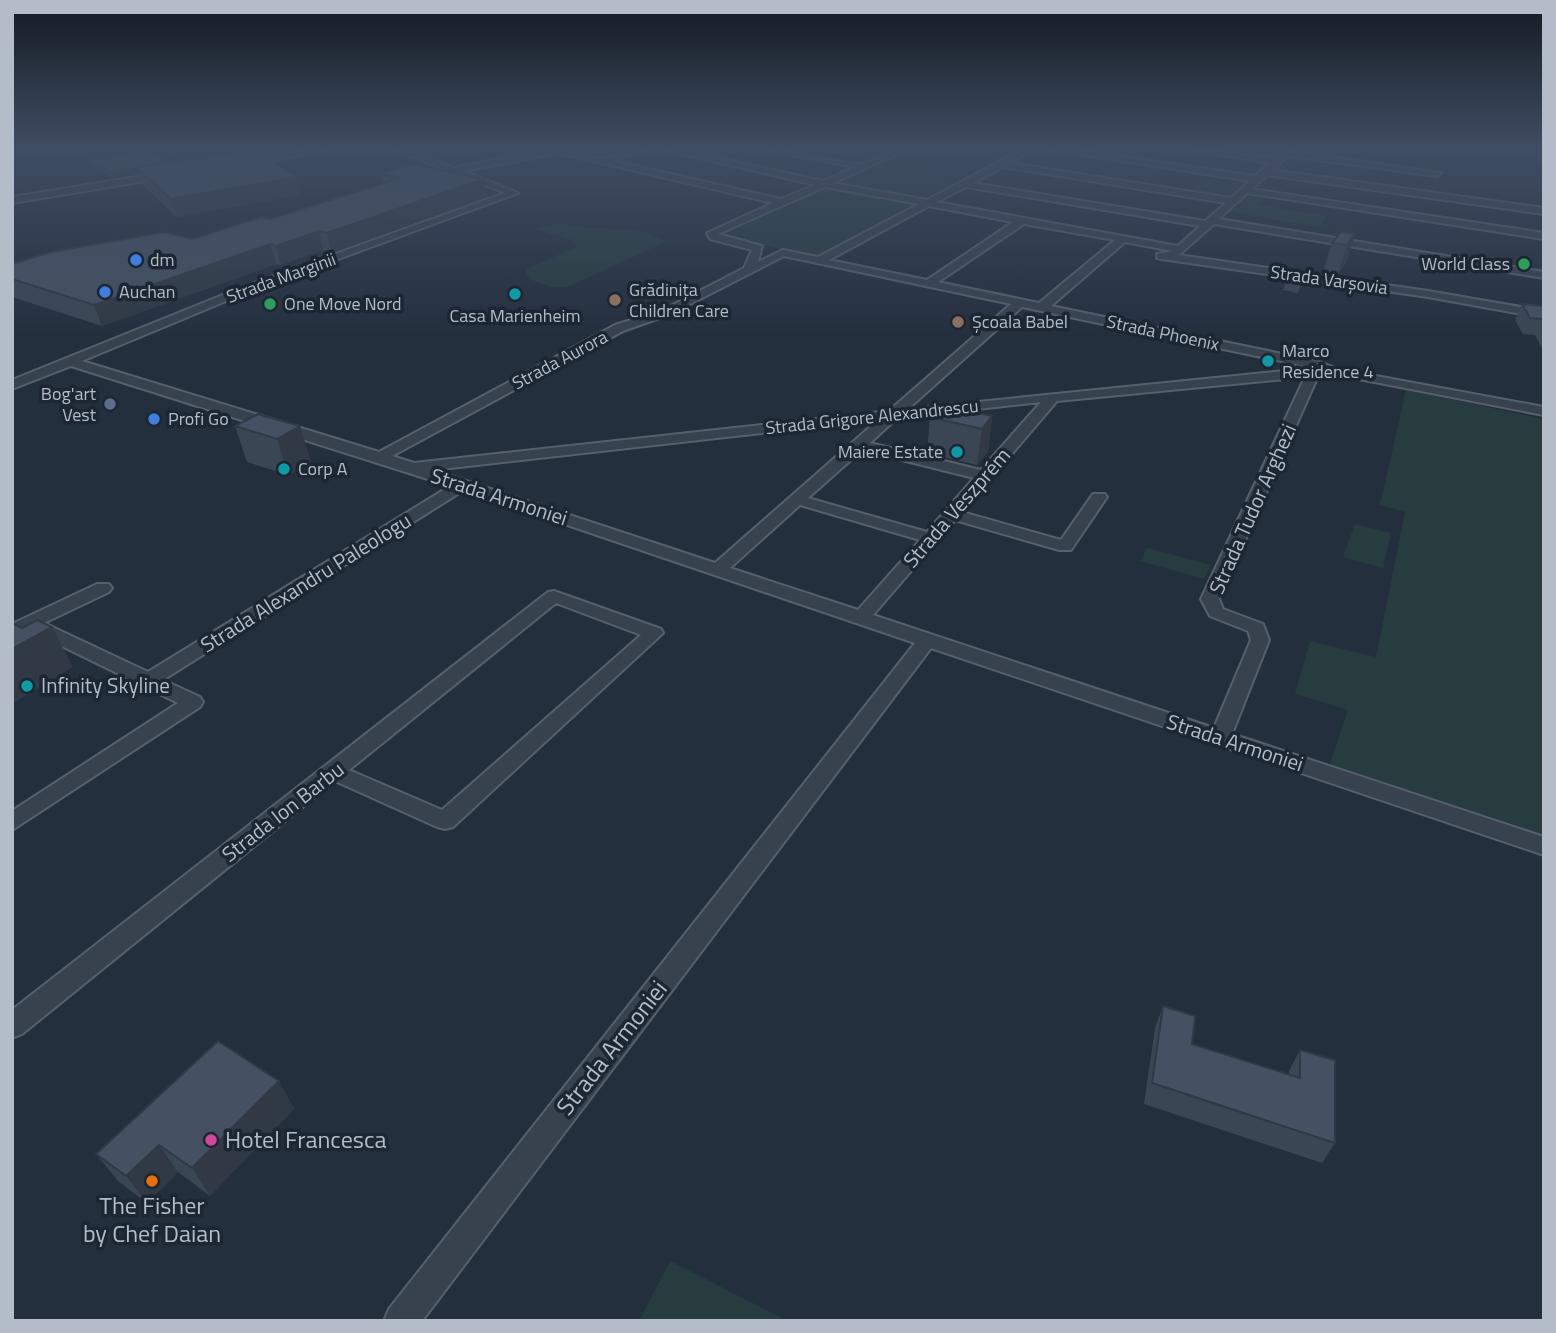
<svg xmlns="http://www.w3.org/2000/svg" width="1556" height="1333" font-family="'Titillium Web',sans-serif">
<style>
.green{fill:#263c3f}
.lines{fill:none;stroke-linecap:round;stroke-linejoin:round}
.minor-casing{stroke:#565f6c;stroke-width:4}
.major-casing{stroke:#414a57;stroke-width:4}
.minor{fill:#38414e;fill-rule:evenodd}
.major{fill:#56606e;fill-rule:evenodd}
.wall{fill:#3b4654}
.shaded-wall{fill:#303945}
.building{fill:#455162;stroke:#303945;stroke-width:2}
.shop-dot{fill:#3f7fe0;stroke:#1d2633;stroke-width:2.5}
.leisure-dot{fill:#2e9e5b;stroke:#1d2633;stroke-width:2.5}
.culture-dot{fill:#0f9aa8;stroke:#1d2633;stroke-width:2.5}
.education-dot{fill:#8d6e63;stroke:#1d2633;stroke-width:2.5}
.service-dot{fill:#5c6f8a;stroke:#1d2633;stroke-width:2.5}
.hotel-dot{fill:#d1479c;stroke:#1d2633;stroke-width:2.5}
.food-dot{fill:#e8710a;stroke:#1d2633;stroke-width:2.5}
.labels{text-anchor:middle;stroke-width:7;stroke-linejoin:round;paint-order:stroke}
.far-poi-label{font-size:18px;fill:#b4bcc9;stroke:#1d2633;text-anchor:start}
.far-street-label{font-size:18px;fill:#b4bcc9;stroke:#1d2633}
.street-label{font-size:21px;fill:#b4bcc9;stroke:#1d2633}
.poi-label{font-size:21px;fill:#b4bcc9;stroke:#1d2633;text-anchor:start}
.near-street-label{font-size:24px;fill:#b4bcc9;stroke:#1d2633}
.near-poi-label{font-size:24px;fill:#b4bcc9;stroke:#1d2633;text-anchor:start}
</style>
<rect width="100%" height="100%" fill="#242f3e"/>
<path class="green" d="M877,165L963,181L820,258L717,235Z
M1207,179L1245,185L1231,199L1190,192Z
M1250,194L1265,196L1258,205L1327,216L1319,227L1231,212Z
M559,223C595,234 633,221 666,242L567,287H551L529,279L525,270L578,246L569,239L535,229Z
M1406,390L1544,419V845L1327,773L1348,710L1295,694L1310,641L1376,657L1405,512L1380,505Z
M1355,524L1391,533L1383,568L1343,557Z
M1147,548H1148L1211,565L1204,579L1140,561Z
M670,1261L788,1321H639Z"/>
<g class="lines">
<g class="minor-casing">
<path id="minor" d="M313,149H334L245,166L241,163Z
M393,149H405L454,168L549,149C567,149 586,159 604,158C618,157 631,149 647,149L613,161L781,199L815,185L661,149H677L823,181L855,167L763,149C796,149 831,164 861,164C877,163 891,149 908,149L833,183L927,200L1023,149H1034L1010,163L1231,198L1250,181L1047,149H1070L1255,176L1270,163L1190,149L1275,158L1286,151L1441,173L1437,176L1288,156L1272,170L1544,208V214L1267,175L1252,189L1544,233V239L1247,193L1219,219L1544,272V278L1214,224L1179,255L1428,291L1544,311V318L1428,297L1161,259L1157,258V254L1172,251L1125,242L1051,306L1316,361L1338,369L1544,407V415L1323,372L1318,376L1219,599L1223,609L1263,624L1269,640L1232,734L1544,837V855L931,648L422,1321H384L389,1309L915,643L464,490L163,680L200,697L203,702L200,707L12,830V811L178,703L29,630L12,637V624L97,584H109L112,588L109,592L44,623L148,672L450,486L71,366L12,389V380L235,290L505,193ZM559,153L773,203L707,233L710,239L752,250L744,268L663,310L615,325L379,452L82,361L243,294L518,193L463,171ZM1003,167L1226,203L1205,221L973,183ZM825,187L919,204L818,257L783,250L758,262L762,246L718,234ZM966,187L1200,226L1178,246L937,202ZM929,206L1013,222L927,280L829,260ZM1024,224L1115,240L1039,303L938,282ZM784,256L1011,304L889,411L414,463L392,456L623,331L671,314ZM1022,307L1041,311L1314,368L908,409ZM1305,377L1201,599L1210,616L1248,631L1251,640L1214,728L873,615L955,520L1059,550H1071L1107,497L1105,494H1093L1061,540L962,512L1057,401ZM1041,402L981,470L870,443L897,418ZM878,420L715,563L433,470ZM862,450L974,478L927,532L808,498ZM800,505L920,540L858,610L730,568Z
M167,172L170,177L12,203V197Z
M554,591L661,629L663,633L453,827L445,829L437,827L335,781L22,1034L12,1038V1010L548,592ZM556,603L641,635L442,810L349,770Z"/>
</g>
<g class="major-casing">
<path id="major" d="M1535,149H1544V160L1540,159Z"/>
</g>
<use href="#minor" class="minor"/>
<use href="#major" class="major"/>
</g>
<path class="wall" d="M89,161L169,162L296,177L300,195L177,217L142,184L139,173L112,177L91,166Z
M381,174L484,179L487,197L332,252L323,250L281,265L276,264L102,326L12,297V264L192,239L270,219L383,183Z
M1355,234L1346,263L1338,274L1323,272L1332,243Z
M1286,280L1302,282L1298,293L1283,290Z
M1522,304L1544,306V353L1535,335L1523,334L1515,320Z
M992,416L988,452L977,465L927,453L930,417Z
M235,426H300L311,462L288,475L247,462Z
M1163,1006L1192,1044L1289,1075V1071L1300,1050L1335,1143L1322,1163L1144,1104L1155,1028Z
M279,1081L294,1109L210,1196L178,1172L147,1203L118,1181L96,1154Z"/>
<path class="shaded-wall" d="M137,169L139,173L112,177L111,173Z
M296,177L300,195L177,217L171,199Z
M484,179L487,197L332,252L327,233Z
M319,231L323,250L281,265L276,246Z
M1355,234L1346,263L1338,274L1347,245Z
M270,244L276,264L102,326L94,305Z
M992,416L988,452L977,465L982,429Z
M300,426L311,462L288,475L277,439Z
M12,623L23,643L52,627L73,667L12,704Z
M279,1081L294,1109L210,1196L192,1168Z
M159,1145L178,1172L147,1203L126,1176Z"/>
<path class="building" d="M256,150L296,177L171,199L136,167Z
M145,151L169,162L136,167L137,169L111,173L89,161Z
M411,164L484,179L327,233L319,231L276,246L270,244L94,305L12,279V264L51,252L165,232L192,239L261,217L270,219L400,178L381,174Z
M1341,232L1355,234L1347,245L1332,243Z
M1290,270L1305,272L1301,283L1286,280Z
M1522,304L1544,306V322L1542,319L1530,318Z
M942,405L992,416L982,429L930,417Z
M258,414L300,426L277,439L235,426Z
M37,620L52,627L12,649V623L22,628Z
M1163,1006L1195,1016L1192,1044L1300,1078V1050L1335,1060V1143L1152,1083Z
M218,1041L279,1081L192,1168L159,1145L126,1176L96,1154Z"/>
<linearGradient id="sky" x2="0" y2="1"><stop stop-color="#141a22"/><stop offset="0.44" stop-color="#3f4d63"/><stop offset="1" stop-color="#3f4d63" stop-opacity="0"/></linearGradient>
<rect width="1556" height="336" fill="url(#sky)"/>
<g class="shop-dot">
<circle cx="136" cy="260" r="7"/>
<circle cx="105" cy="292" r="7"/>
<circle cx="154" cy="419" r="7"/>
</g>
<g class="leisure-dot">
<circle cx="1524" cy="264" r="7"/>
<circle cx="270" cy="304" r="7"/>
</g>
<g class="culture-dot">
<circle cx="515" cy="294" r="7"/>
<circle cx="1268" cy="361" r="7"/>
<circle cx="957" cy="452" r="7"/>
<circle cx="284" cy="469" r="7"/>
<circle cx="27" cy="686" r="7"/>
</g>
<g class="education-dot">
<circle cx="615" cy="300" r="7"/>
<circle cx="958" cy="322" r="7"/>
</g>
<circle class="service-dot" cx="110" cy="404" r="7"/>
<circle class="hotel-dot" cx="211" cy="1140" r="7"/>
<circle class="food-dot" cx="152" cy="1181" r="7"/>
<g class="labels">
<g class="far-poi-label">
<text x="150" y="266">dm</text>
<text x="1510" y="270" text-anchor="end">World Class</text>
<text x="629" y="296">Grădinița<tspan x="629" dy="21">Children Care</tspan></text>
<text x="119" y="298">Auchan</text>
<text x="284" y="310">One Move Nord</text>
<text x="515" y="322" text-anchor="middle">Casa Marienheim</text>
<text x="972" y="328">Școala Babel</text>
<text x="1282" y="357">Marco<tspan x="1282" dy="21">Residence 4</tspan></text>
<text x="96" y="400" text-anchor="end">Bog'art<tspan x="96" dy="21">Vest</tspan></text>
<text x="168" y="425">Profi Go</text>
<text x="943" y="458" text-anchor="end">Maiere Estate</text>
<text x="298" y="475">Corp A</text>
</g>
<g class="far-street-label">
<text transform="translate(281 278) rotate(-20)" y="6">Strada Marginii</text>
<text transform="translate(1329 280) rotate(8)" y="6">Strada Varșovia</text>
<text transform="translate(1163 333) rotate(12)" y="6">Strada Phoenix</text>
<text transform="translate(560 360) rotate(-28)" y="6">Strada Aurora</text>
<text transform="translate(872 417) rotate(-6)" y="6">Strada Grigore Alexandrescu</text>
</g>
<g class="street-label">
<text transform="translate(499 497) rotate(18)" y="7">Strada Armoniei</text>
<text transform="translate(957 508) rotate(-49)" y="7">Strada Veszprém</text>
<text transform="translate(1253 509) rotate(-66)" y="7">Strada Tudor Arghezi</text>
<text transform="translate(306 583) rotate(-32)" y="7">Strada Alexandru Paleologu</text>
<text transform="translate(1235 743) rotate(18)" y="7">Strada Armoniei</text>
<text transform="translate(283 812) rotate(-38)" y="7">Strada Ion Barbu</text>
</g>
<g class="poi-label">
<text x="41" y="693">Infinity Skyline</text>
</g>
<g class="near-street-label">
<text transform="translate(612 1048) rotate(-52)" y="8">Strada Armoniei</text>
</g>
<g class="near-poi-label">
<text x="225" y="1148">Hotel Francesca</text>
<text x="152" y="1214" text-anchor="middle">The Fisher<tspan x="152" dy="28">by Chef Daian</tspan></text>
</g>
</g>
<rect width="1556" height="1333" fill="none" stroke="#b4bcc9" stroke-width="28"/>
</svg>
